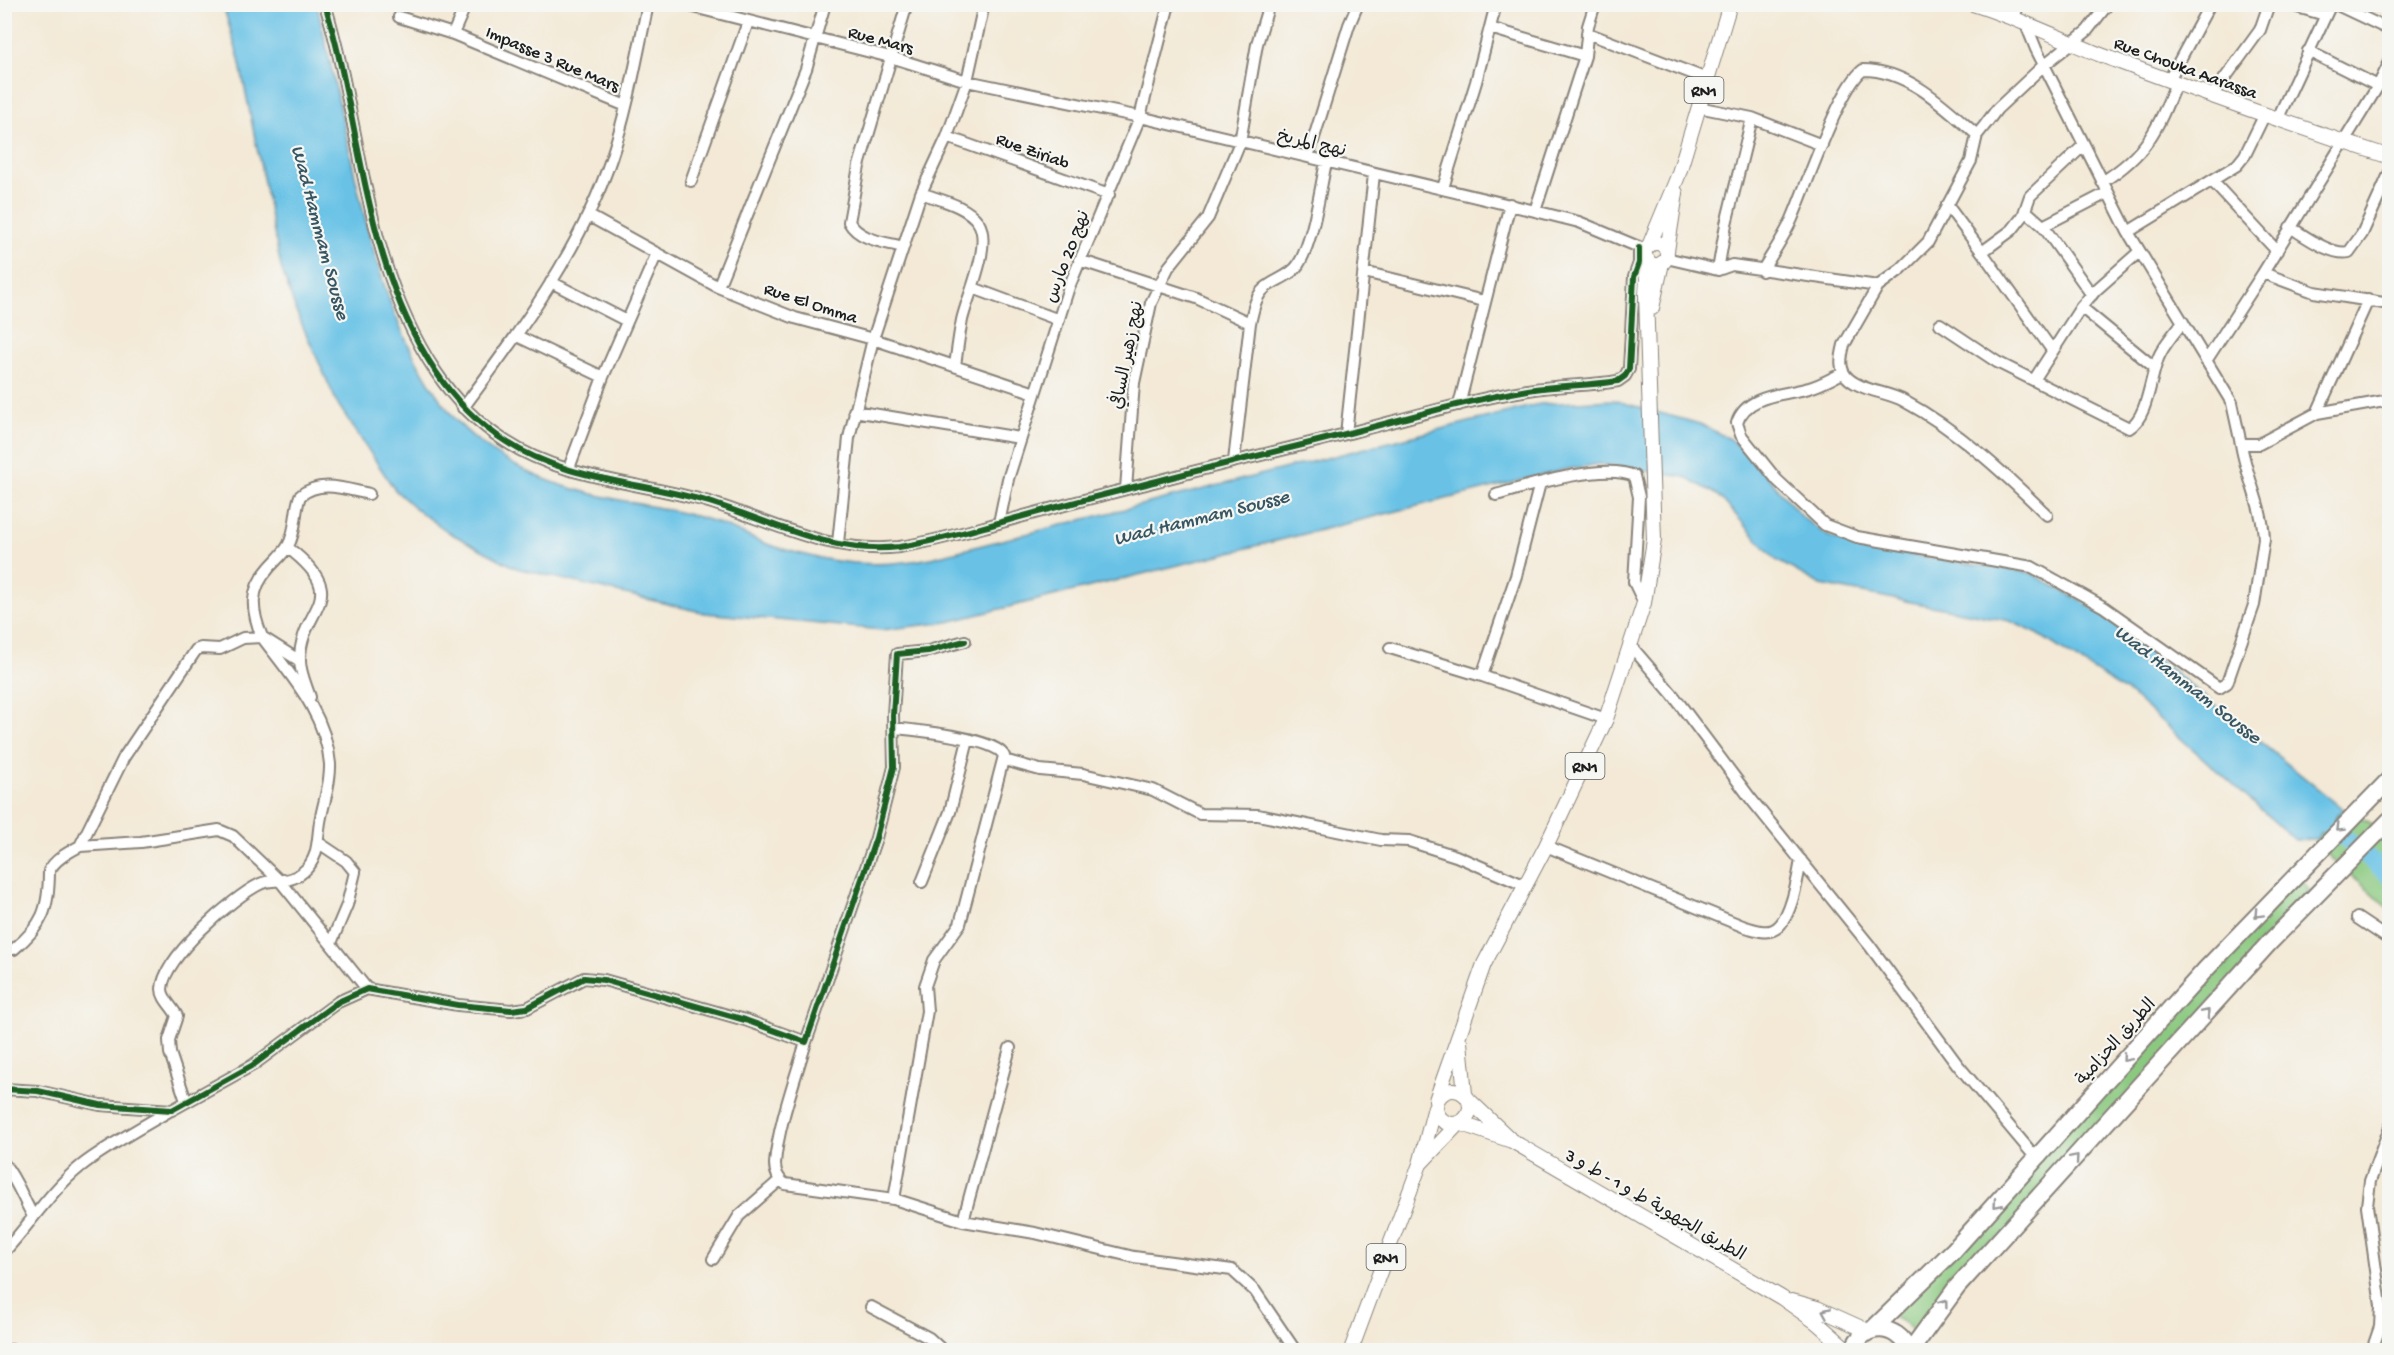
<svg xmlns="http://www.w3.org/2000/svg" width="2394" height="1355" font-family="'Gochi Hand','Playpen Sans Arabic',sans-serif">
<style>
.green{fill:#8bc980;stroke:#54724e;stroke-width:1.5}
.water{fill:#69c2e6;stroke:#426f81;stroke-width:1.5}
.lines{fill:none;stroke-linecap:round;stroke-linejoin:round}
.river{stroke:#69c2e6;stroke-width:18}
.minor-casing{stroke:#888279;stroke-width:14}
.major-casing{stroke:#888279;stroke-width:16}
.highway-casing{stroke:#888279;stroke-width:20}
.minor{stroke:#fff;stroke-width:10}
.major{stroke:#fff;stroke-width:14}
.highway{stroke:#fff;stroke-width:16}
.cycleway-casing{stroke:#f6f6f2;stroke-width:10}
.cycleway{stroke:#1b5e20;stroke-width:6}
.oneway{stroke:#999}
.labels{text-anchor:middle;stroke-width:4.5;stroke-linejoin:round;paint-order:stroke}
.shield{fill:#f6f6f2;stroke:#5d5d5c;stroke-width:1.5}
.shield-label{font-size:16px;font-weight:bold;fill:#1c1c1c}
.street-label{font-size:18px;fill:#1c1c1c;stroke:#f6f6f2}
.water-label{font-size:20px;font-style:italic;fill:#375663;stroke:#f6f6f2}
</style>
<rect width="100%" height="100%" fill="#f6f6f2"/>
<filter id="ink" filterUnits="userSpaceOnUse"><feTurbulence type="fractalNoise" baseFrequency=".0167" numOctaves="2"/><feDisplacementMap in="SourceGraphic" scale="12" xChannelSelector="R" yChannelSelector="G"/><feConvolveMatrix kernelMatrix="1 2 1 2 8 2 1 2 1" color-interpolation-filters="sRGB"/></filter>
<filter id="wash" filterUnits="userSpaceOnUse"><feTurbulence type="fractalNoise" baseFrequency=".008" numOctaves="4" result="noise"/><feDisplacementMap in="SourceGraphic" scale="24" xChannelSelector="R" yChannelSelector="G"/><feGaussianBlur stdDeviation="1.35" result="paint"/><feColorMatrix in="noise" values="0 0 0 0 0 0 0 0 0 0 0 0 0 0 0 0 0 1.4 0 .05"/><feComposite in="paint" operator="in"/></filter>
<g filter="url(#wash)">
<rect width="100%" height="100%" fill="#f3e9d6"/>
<path class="green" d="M2343,809L2369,822L2389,840V911C2366,882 2335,870 2316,839Z
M2300,876L2310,892L1916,1335L1907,1324L1892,1316Z"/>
<path class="water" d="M223,5H317C329,56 340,107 351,158C371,247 391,335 448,410C468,438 504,461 535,475C588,499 650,503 706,519C730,526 752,540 776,547C832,564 875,569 931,558L1540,404L1613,400L1700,424L1728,438L1748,454L1803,518L1828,536L1859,547L2031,573L2100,612L2343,809L2316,839L2295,840L2133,696L2038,634L2010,621L1821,585L1776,560L1718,495L1685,477L1599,464L1563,470L948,622L882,630L705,613L516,568L450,533L416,509L395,490L337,403L296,311L281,267L239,59Z"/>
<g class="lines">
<path class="river" d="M2311,810L2390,876"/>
</g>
</g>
<g filter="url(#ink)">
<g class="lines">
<g class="minor-casing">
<path id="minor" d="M325,4C362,126 363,263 436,372C454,399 477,423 505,441C564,480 642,482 709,502C771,521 831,555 899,547C934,542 969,531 1002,522C1055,507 1108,494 1161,480C1225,463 1289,449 1353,432C1411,417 1469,400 1528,390C1558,385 1588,386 1618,381L1625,376L1629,369L1634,277L1639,263V248
M682,4L894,58L967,81L1140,117L1535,211L1579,222L1646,250
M2287,4L2325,15
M2335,4L2390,30
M399,17L453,34L626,106
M2014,17L2019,4
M2025,22L2036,49L2128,232L2232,403L2241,444H2259L2317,413L2390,400
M1490,28L1585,56
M1587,33L1707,79
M453,34L466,4
M2308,51L2378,86
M2169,80L2210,4
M2212,96L2260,30L2269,4
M1698,107L1752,118L1822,145
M2277,120L2331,4
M947,137L1109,195
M1308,157L1349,25L1358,4
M691,181L748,22
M2102,182C2147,154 2157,130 2176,83
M2213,182L2277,251
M1443,188L1476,82L1496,4
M921,193C939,200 966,205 978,222C993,244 967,297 962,320C959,335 957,351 955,366
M1947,205L1982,252L2012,230L2023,216L2030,196L2084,145
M2025,210L2043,226L2092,295
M1535,211L1585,56L1588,26L1595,4
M589,216L718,287L757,303L795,318L873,339L1035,393
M2043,226L2107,193
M2290,227C2305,236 2331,256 2349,252L2362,234L2390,172
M2128,232L2237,165L2245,155L2264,116
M903,247C884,242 859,240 849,222L859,166L907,4
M1982,252L2052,350
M1666,258L1718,270L1732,265L1878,286
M1079,260L1196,298L1250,323L1234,461
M1718,270L1726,224L1752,118
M1762,271C1772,254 1784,237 1792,219C1806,187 1839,88 1863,70C1909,70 1945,107 1977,135
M1364,272L1484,301
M2263,273L2378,86L2390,62
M551,282L627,321
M718,287L806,69L825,4
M973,288L1059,320
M2081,307L2154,367
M1250,323C1253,312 1255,297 1264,289C1275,279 1290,277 1298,265C1313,242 1320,190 1326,162
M1940,324L1997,362L2129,428C2149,417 2150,373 2160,354C2166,342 2175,332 2183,322
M517,336L603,377
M2206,361L2263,273L2314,292L2390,304
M1843,373C1832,378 1821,385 1809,388C1785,395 1746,394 1737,423L1741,435L1777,480L1825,525L1857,537L2032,567L2104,607L2219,688L2227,683L2254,605L2264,539C2263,508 2246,476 2241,444
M2034,380L2081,307L2096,290L2139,252
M1459,405L1510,204
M463,408C520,332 580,251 611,159C628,109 637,56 648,4
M854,411L1020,438
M2317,413L2368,300
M1346,434L1374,174
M569,468L603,377L657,253
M1126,489L1134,383L1151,303L1168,268L1208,218L1240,142L1257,44L1269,4
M1496,495C1528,486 1603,462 1634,476L1639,497L1634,582L1644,603
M2047,515C2004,473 1958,430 1904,401C1888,392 1863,391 1849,379C1838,370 1841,357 1844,345L1878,286L1901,269L1928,242L1971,161L1977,135L1985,125L1997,109L2044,65L2087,31L2108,4
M999,523L1008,479L1069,287L1140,117L1169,4
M838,543L849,438L873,339L921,193L947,137L967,81L984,4
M287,547C356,600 299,606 300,661C300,672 306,685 310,697
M1631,646L1673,695L1751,799L1870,946L1957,1064L2036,1158
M1390,648L1482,676L1606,719
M1482,676L1516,576L1540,483
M894,728C914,730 997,738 1004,756L960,924L934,960L925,986L927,1011L894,1199
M1004,760L1040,770L1083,774L1153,790L1200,814L1258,815L1381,840L1409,841L1456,856L1526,886
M319,843L346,861L355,872L347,905L331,943
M80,846L124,757L196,650L201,648L220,649L243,638L262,637L300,661
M1546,846L1745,927C1754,929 1764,934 1773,930C1791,923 1798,877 1801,860
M922,882L950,812L968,740
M2357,918L2390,940
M14,949C43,925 49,909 49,871C55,859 69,852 80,846L141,842L219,830L233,836L281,882L367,989
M806,1042C796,1076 777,1129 775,1164C775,1172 778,1179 785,1184L894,1199L963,1221L1035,1233L1134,1257L1232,1270L1255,1291L1295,1350
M4,1089L38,1091L100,1105L172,1110L253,1065L338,1002L367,989L458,1005L511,1010L527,1008L584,978L604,980L745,1020L806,1042L876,838L894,767L893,715L897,654L928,651L965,641
M186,1101L170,1053L169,1040L177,1016C173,1007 162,999 162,989C163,958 233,897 260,884C274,877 288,885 303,872C319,859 317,841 320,822C323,803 331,784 330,764C326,713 291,676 262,637C251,610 249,590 269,568C275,561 283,554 288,546C297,530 294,512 300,496C320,479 345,489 369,494
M4,1164C17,1180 23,1199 33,1216
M963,1221L1010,1048
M4,1252C30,1224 51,1190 81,1166C105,1147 144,1126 171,1110
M713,1259L739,1216L780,1180
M871,1307L929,1338L942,1350
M4,1350H16
M2372,1350L2380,1327L2381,1306L2367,1206L2370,1181L2390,1127"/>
</g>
<g class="major-casing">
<path id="major" d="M1973,4C2018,18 2058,38 2101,55C2196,91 2292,125 2390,157
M1645 254a11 11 0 1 1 22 0a11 11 0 1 1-22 0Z
M1649,246L1678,176L1730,4
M1667,251L1676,193
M1652,308L1662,263
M1460,1042L1465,1094
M1436 1107a17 17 0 1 1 34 0a17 17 0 1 1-34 0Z
M1436,1100L1484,964L1546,846L1606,719L1644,603L1654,540L1646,295L1648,260
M1469,1100L1509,1138
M1420,1164L1459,1123L1512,1141L1782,1298L1816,1322L1848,1350
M1792,1301L1817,1308L1868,1331
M1351,1350L1420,1164L1435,1107"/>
</g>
<g class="highway-casing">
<path id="highway" d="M1872,1330L1954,1250L2206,969L2390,779
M1853,1350C1862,1322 1898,1323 1908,1350
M1911,1350L1957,1287L2269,943L2390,820"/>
</g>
<use href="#minor" class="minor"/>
<use href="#major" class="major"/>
<use href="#highway" class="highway"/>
<g class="cycleway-casing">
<path id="cycleway" d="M325,4C362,126 363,263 436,372C454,399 477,423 505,441C564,480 642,482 709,502C771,521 831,555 899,547C934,542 969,531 1002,522C1055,507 1108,494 1161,480C1225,463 1289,449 1353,432C1411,417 1469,400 1528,390C1558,385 1588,386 1618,381L1625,376L1629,369L1634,277L1639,263V248
M4,1089L38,1091L100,1105L172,1110L253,1065L338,1002L367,989L458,1005L511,1010L527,1008L584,978L604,980L745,1020L806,1042L876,838L894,767L893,715L897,654L928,651L965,641"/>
</g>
<use href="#cycleway" class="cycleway"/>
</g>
<defs><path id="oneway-chevron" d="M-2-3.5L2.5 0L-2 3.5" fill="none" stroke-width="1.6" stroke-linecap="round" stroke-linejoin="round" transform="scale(1.5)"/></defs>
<g class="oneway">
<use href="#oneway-chevron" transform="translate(2340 828) rotate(135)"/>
<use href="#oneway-chevron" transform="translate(2258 914) rotate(133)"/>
<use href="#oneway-chevron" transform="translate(2206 1013) rotate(-48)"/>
<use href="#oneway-chevron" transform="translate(2126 1058) rotate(131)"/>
<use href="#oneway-chevron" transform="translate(2075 1158) rotate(-49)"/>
<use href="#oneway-chevron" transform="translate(1997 1204) rotate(131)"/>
<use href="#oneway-chevron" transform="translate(1944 1303) rotate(-53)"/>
<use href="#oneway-chevron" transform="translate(1826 1312) rotate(-157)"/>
</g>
</g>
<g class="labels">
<g class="shield">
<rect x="1684.5" y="77" width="39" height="26" rx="4.5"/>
<rect x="1565.5" y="753" width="39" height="26" rx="4.5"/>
<rect x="1366.5" y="1244" width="39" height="26" rx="4.5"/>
</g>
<g class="shield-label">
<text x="1704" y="96">RN1</text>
<text x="1585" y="772">RN1</text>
<text x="1386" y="1263">RN1</text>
</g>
<g class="street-label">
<text transform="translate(881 39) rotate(15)" y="6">Rue Mars</text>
<text transform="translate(553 58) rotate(23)" y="6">Impasse 3 Rue Mars</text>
<text transform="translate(2186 67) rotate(20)" y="6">Rue Chouka Aarassa</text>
<text transform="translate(1312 142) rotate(13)" y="6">نهج المريخ</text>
<text transform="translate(1033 150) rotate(20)" y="6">Rue Ziriab</text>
<text transform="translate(1066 256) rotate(-69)" y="6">نهج 20 مارس</text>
<text transform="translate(811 302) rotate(18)" y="6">Rue El Omma</text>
<text transform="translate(1126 355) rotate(-79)" y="6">نهج زهير السافي</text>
<text transform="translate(2115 1041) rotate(-48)" y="6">الطريق الحزامية</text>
<text transform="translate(1656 1204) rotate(30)" y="6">الطريق الجهوية ط و 1 - ط و 3</text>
</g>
<g class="water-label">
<text transform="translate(322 232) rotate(75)" y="7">Wad Hammam Sousse</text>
<text transform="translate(1201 516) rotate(-14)" y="7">Wad Hammam Sousse</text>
<text transform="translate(2189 683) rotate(38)" y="7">Wad Hammam Sousse</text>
</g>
</g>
<rect width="2394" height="1355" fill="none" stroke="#f6f6f2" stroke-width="24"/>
</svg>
